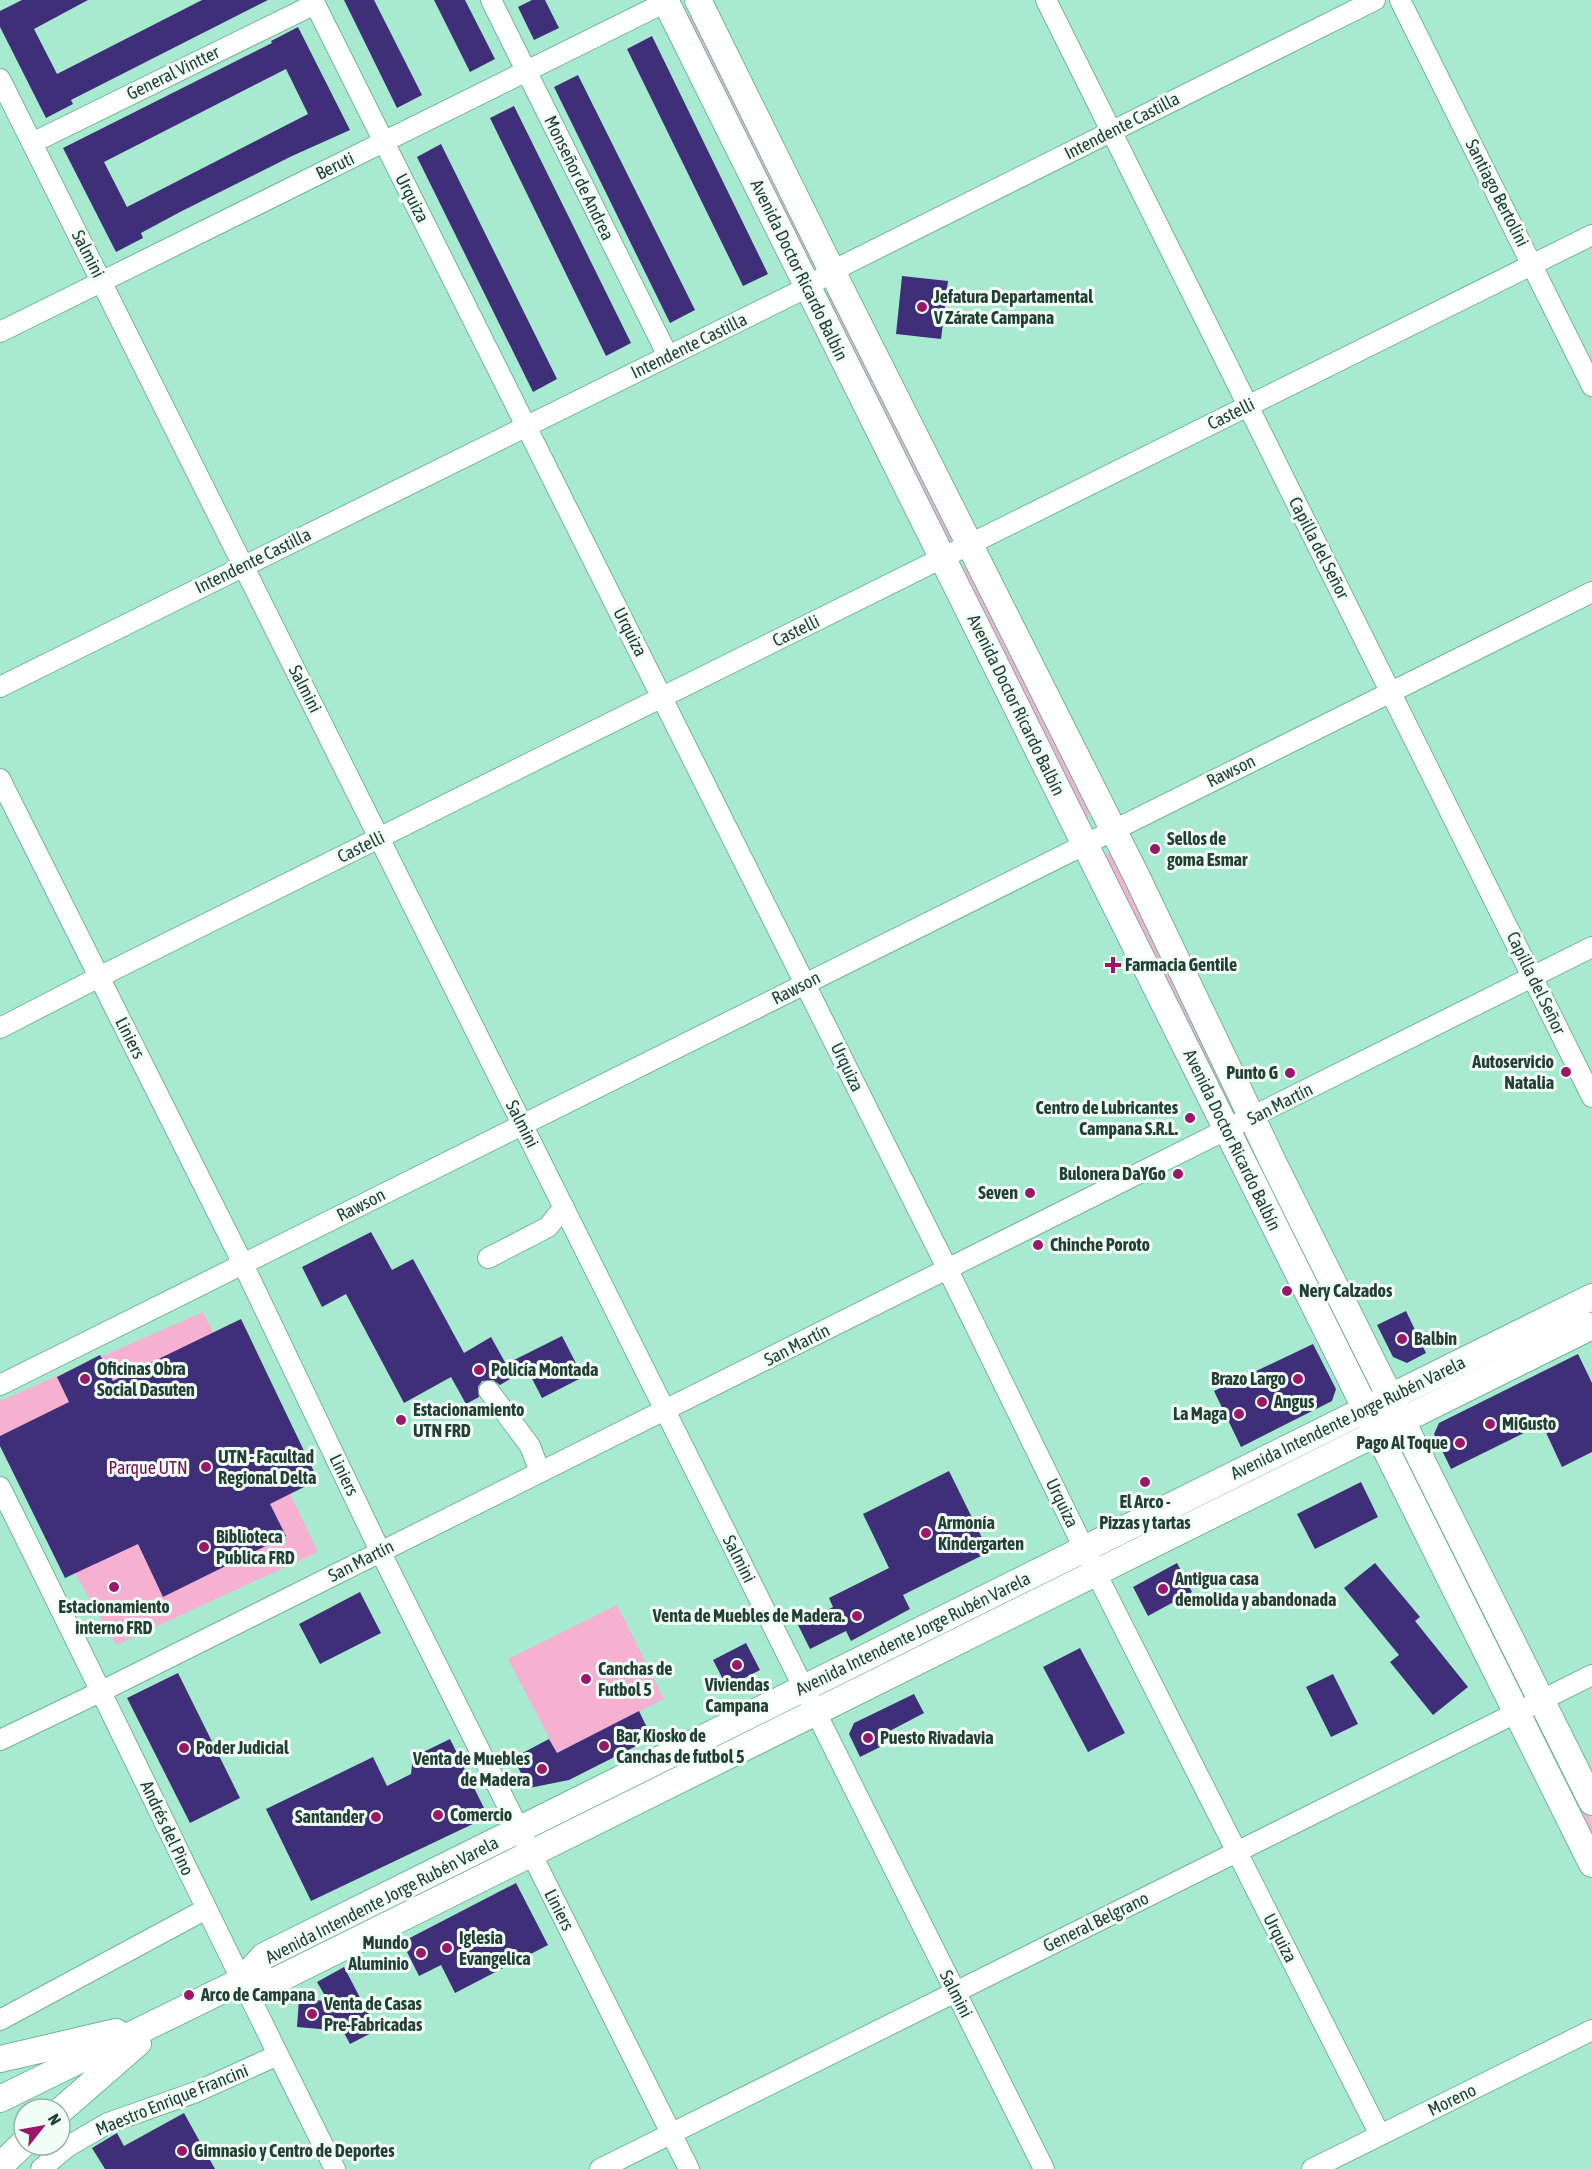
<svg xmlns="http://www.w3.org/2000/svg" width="1592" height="2169" font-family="'Asap Condensed',sans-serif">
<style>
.green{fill:#f6b0d2}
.building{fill:#3f2f79;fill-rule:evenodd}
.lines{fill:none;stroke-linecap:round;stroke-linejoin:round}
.minor-casing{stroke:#72b39b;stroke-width:22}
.major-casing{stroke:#72b39b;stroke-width:28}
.minor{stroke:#fff;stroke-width:20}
.major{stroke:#fff;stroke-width:26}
.poi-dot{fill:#9b176a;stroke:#f1fef8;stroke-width:2}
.labels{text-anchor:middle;stroke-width:6;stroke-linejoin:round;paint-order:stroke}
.street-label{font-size:18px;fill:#233e34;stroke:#f1fef8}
.poi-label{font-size:18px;font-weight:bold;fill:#233e34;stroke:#f1fef8;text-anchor:start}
.park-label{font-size:18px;fill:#770d50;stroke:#f1fef8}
</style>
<rect width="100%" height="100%" fill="#a8ead0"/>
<path class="green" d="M689,16H693L817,264L814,267H810L687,19Z
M829,291L953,538L950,542H946L823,295Z
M963,567H967L1090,810L1088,817H1084L960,570Z
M1104,853L1111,855L1232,1096L1229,1103H1225L1102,856Z
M1248,1143H1252L1375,1390L1369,1394L1245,1146Z
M203,1312L318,1552L116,1645L0,1443V1401Z
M1397,1444H1401L1524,1691L1522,1694H1518Z
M617,1605L664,1699L557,1753L508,1659Z
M1536,1722L1543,1724L1592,1823V1846Z
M489,1857L492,1860L276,1970L273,1967V1963Z"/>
<path class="building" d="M22,0H88L34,29L57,74L202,0H268L71,100L73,104L46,118L0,27V11Z
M344,0H374L422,95L397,108Z
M434,0H465L495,59L470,72Z
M532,0H545L559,28L534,40L518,7Z
M298,27L350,130L292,156L180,212L141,233L143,238L116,252L63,148L272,43L271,41ZM286,69L308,114L127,207L104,162Z
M652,36L768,274L743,286L627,49Z
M578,75L695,310L670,323L554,87Z
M514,106L631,343L606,356L490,118Z
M441,144L557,379L533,392L417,157Z
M902,276L948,281L941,339L896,334Z
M371,1232L392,1270L413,1259L464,1353L491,1337L506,1364L562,1336L583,1377L542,1398L527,1369L500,1385L493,1380L482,1381L478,1387L479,1397L466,1404L451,1377L404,1403L346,1294L322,1307L302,1267Z
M1406,1311L1426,1353L1407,1363L1393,1357L1377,1325Z
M241,1319L318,1480L270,1504L286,1536L163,1597L138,1544L65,1578L0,1446V1436L69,1402L57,1377L100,1355L113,1381Z
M1313,1344L1336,1389L1332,1401L1241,1447L1214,1391Z
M1578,1354L1592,1383V1452L1562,1467L1542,1424L1451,1469L1434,1434L1439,1423Z
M949,1471L989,1552L903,1595L910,1609L851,1641L846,1631L810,1649L798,1625L833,1607L829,1598L889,1568L863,1514Z
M1361,1482L1378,1517L1315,1549L1297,1514Z
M1177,1563L1192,1592L1148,1616L1133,1587Z
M1375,1563L1420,1617L1415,1621L1468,1687L1433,1715L1390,1662L1399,1655L1344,1588Z
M360,1592L381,1633L320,1664L299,1624Z
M746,1643L760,1670L727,1687L713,1660Z
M1080,1648L1125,1733L1088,1752L1043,1667Z
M178,1673L240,1798L190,1823L127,1698Z
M1333,1674L1358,1724L1331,1737L1306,1687Z
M914,1694L924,1713L884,1734L888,1743L860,1757L849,1734L854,1723Z
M639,1711L652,1738L569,1780L529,1788L513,1758L549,1739L557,1753Z
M450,1739L484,1808L477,1822L311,1901L266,1809L373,1757L387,1786L411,1774L413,1757Z
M516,1883L548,1945L455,1993L441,1965L419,1976L402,1942Z
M344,1967L377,2030L350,2044L343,2031L297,2027L299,1999L328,2001L317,1982Z
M184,2113L215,2169H105L92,2148L117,2133L124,2146Z"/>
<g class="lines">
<g class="minor-casing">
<path id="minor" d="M313,0L948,1270L1096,1573L1380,2135
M491,0L668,356
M1046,0L1592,1097
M1400,0L1592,386
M0,79L1044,2169
M32,143L315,4
M0,332L670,0
M0,687L808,287L832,271L1375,0
M0,779L243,1264L380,1551L689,2169
M0,1028L99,977L1592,235
M488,1258L548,1227L564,1207
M0,1385L1592,592
M489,1391L530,1446L540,1472
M0,1487C113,1713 221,1942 335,2169
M0,1740L102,1691L1592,947
M0,2020L206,1909
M41,2169L67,2147L108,2123L196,2092L278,2055
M600,2169L1592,1675
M1312,2169L1592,2030"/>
</g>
<g class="major-casing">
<path id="major" d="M665,0L1592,1864
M698,0L832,271L1136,875L1275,1166L1592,1802
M241,1981H275L1592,1326
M0,2059L116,2032
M0,2099L241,1981L264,1956L1592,1297
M60,2111L138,2043
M0,2166L24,2143"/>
</g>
<use href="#minor" class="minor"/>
<use href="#major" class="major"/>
</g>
<g class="poi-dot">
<circle cx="922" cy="307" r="6"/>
<circle cx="1155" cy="849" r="6"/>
<path d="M1110 956h6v6h6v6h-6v6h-6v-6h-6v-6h6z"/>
<circle cx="1566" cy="1072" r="6"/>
<circle cx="1290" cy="1073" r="6"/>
<circle cx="1190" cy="1118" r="6"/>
<circle cx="1178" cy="1174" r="6"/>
<circle cx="1030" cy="1193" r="6"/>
<circle cx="1038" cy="1245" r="6"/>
<circle cx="1287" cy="1291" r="6"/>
<circle cx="1402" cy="1339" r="6"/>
<circle cx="479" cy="1370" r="6"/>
<circle cx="85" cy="1379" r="6"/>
<circle cx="1298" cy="1379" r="6"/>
<circle cx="1262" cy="1402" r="6"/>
<circle cx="1239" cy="1414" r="6"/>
<circle cx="401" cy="1420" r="6"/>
<circle cx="1490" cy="1424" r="6"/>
<circle cx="1460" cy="1443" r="6"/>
<circle cx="206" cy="1467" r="6"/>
<circle cx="1145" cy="1482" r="6"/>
<circle cx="926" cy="1533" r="6"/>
<circle cx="204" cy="1547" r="6"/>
<circle cx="114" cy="1587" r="6"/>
<circle cx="1163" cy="1589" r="6"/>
<circle cx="857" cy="1616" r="6"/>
<circle cx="737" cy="1665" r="6"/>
<circle cx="586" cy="1679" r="6"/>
<circle cx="868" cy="1738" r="6"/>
<circle cx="604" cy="1746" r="6"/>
<circle cx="184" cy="1748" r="6"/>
<circle cx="542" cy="1769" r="6"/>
<circle cx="438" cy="1815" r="6"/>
<circle cx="376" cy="1817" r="6"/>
<circle cx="447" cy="1948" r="6"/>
<circle cx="421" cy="1953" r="6"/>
<circle cx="189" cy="1995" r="6"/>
<circle cx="312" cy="2014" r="6"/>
<circle cx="182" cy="2151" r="6"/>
</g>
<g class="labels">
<g class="street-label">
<text transform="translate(173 73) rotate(-26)" y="6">General Vintter</text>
<text transform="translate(1122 126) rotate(-27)" y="6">Intendente Castilla</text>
<text transform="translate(335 166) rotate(-26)" y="6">Beruti</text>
<text transform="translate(579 178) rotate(64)" y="6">Monseñor de Andrea</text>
<text transform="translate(1497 193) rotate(63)" y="6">Santiago Bertolini</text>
<text transform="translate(412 198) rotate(63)" y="6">Urquiza</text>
<text transform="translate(88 254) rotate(63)" y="6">Salmini</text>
<text transform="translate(799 270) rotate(64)" y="6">Avenida Doctor Ricardo Balbín</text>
<text transform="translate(689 346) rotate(-26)" y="6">Intendente Castilla</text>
<text transform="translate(1231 414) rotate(-26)" y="6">Castelli</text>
<text transform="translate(1319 548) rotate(63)" y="6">Capilla del Señor</text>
<text transform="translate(253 561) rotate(-26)" y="6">Intendente Castilla</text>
<text transform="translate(796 631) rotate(-26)" y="6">Castelli</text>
<text transform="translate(630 632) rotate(63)" y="6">Urquiza</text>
<text transform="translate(305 689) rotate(63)" y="6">Salmini</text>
<text transform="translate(1016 705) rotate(64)" y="6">Avenida Doctor Ricardo Balbín</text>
<text transform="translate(1231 771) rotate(-26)" y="6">Rawson</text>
<text transform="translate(361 847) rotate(-26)" y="6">Castelli</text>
<text transform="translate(1536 983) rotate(64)" y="6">Capilla del Señor</text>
<text transform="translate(796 988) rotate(-27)" y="6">Rawson</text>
<text transform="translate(130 1038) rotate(63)" y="6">Liniers</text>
<text transform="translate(847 1067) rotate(64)" y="6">Urquiza</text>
<text transform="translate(1280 1104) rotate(-27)" y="6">San Martín</text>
<text transform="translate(522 1124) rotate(63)" y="6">Salmini</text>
<text transform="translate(1232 1140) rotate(64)" y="6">Avenida Doctor Ricardo Balbín</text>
<text transform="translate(361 1205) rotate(-27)" y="6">Rawson</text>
<text transform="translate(797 1345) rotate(-27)" y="6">San Martín</text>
<text transform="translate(1348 1418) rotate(-26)" y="6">Avenida Intendente Jorge Rubén Varela</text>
<text transform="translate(344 1475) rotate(64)" y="6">Liniers</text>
<text transform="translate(1062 1503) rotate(64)" y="6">Urquiza</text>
<text transform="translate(739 1559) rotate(63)" y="6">Salmini</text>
<text transform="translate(361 1561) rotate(-27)" y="6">San Martín</text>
<text transform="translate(913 1634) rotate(-26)" y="6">Avenida Intendente Jorge Rubén Varela</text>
<text transform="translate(167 1828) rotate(65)" y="6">Andrés del Pino</text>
<text transform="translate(382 1900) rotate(-27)" y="6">Avenida Intendente Jorge Rubén Varela</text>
<text transform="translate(559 1910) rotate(63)" y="6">Liniers</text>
<text transform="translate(1096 1922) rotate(-26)" y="6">General Belgrano</text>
<text transform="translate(1280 1938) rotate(63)" y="6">Urquiza</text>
<text transform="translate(956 1994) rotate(63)" y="6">Salmini</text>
<text transform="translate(172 2100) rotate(-22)" y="6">Maestro Enrique Francini</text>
<text transform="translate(1452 2100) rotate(-26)" y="6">Moreno</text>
</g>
<g class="poi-label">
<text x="934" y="303">Jefatura Departamental<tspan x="934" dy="21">V Zárate Campana</tspan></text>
<text x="1167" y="845">Sellos de<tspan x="1167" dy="21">goma Esmar</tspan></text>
<text x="1125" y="971">Farmacia Gentile</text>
<text x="1554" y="1068" text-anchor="end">Autoservicio<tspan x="1554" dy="21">Natalia</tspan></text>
<text x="1278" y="1079" text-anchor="end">Punto G</text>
<text x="1178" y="1114" text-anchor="end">Centro de Lubricantes<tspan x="1178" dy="21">Campana S.R.L.</tspan></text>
<text x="1166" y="1180" text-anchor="end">Bulonera DaYGo</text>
<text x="1018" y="1199" text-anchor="end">Seven</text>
<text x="1050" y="1251">Chinche Poroto</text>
<text x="1299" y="1297">Nery Calzados</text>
<text x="1414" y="1345">Balbin</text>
<text x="97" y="1375">Oficinas Obra<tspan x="97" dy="21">Social Dasuten</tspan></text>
<text x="491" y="1376">Policía Montada</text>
<text x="1286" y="1385" text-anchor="end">Brazo Largo</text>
<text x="1274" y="1408">Angus</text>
<text x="413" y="1416">Estacionamiento<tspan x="413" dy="21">UTN FRD</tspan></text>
<text x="1227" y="1420" text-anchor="end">La Maga</text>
<text x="1502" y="1430">MiGusto</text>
<text x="1448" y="1449" text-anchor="end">Pago Al Toque</text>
<text x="218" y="1463">UTN - Facultad<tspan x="218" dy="21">Regional Delta</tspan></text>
<text x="1145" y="1508" text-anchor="middle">El Arco -<tspan x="1145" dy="21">Pizzas y tartas</tspan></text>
<text x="938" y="1529">Armonía<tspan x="938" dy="21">Kindergarten</tspan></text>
<text x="216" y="1543">Biblioteca<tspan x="216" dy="21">Publica FRD</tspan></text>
<text x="1175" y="1585">Antigua casa<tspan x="1175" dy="21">demolida y abandonada</tspan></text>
<text x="114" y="1613" text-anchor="middle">Estacionamiento<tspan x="114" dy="21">interno FRD</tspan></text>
<text x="845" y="1622" text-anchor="end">Venta de Muebles de Madera.</text>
<text x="598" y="1675">Canchas de<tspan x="598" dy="21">Futbol 5</tspan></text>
<text x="737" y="1691" text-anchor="middle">Viviendas<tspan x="737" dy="21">Campana</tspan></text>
<text x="616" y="1742">Bar, Kiosko de<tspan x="616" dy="21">Canchas de futbol 5</tspan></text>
<text x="880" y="1744">Puesto Rivadavia</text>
<text x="196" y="1754">Poder Judicial</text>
<text x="530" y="1765" text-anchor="end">Venta de Muebles<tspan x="530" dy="21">de Madera</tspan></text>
<text x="450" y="1821">Comercio</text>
<text x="364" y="1823" text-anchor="end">Santander</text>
<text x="459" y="1944">Iglesia<tspan x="459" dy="21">Evangelica</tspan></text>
<text x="409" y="1949" text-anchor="end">Mundo<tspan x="409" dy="21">Aluminio</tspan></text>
<text x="201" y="2001">Arco de Campana</text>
<text x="324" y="2010">Venta de Casas<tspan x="324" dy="21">Pre-Fabricadas</tspan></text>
<text x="194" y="2157">Gimnasio y Centro de Deportes</text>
</g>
<g class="park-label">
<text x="148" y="1474">Parque UTN</text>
</g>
</g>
<g transform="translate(42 2127) rotate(59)"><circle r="28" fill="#f1fef8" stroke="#9fb1aa" stroke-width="1.5"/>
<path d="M0-4.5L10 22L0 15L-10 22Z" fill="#9b176a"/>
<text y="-9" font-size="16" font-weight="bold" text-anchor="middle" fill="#233e34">N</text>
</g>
</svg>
